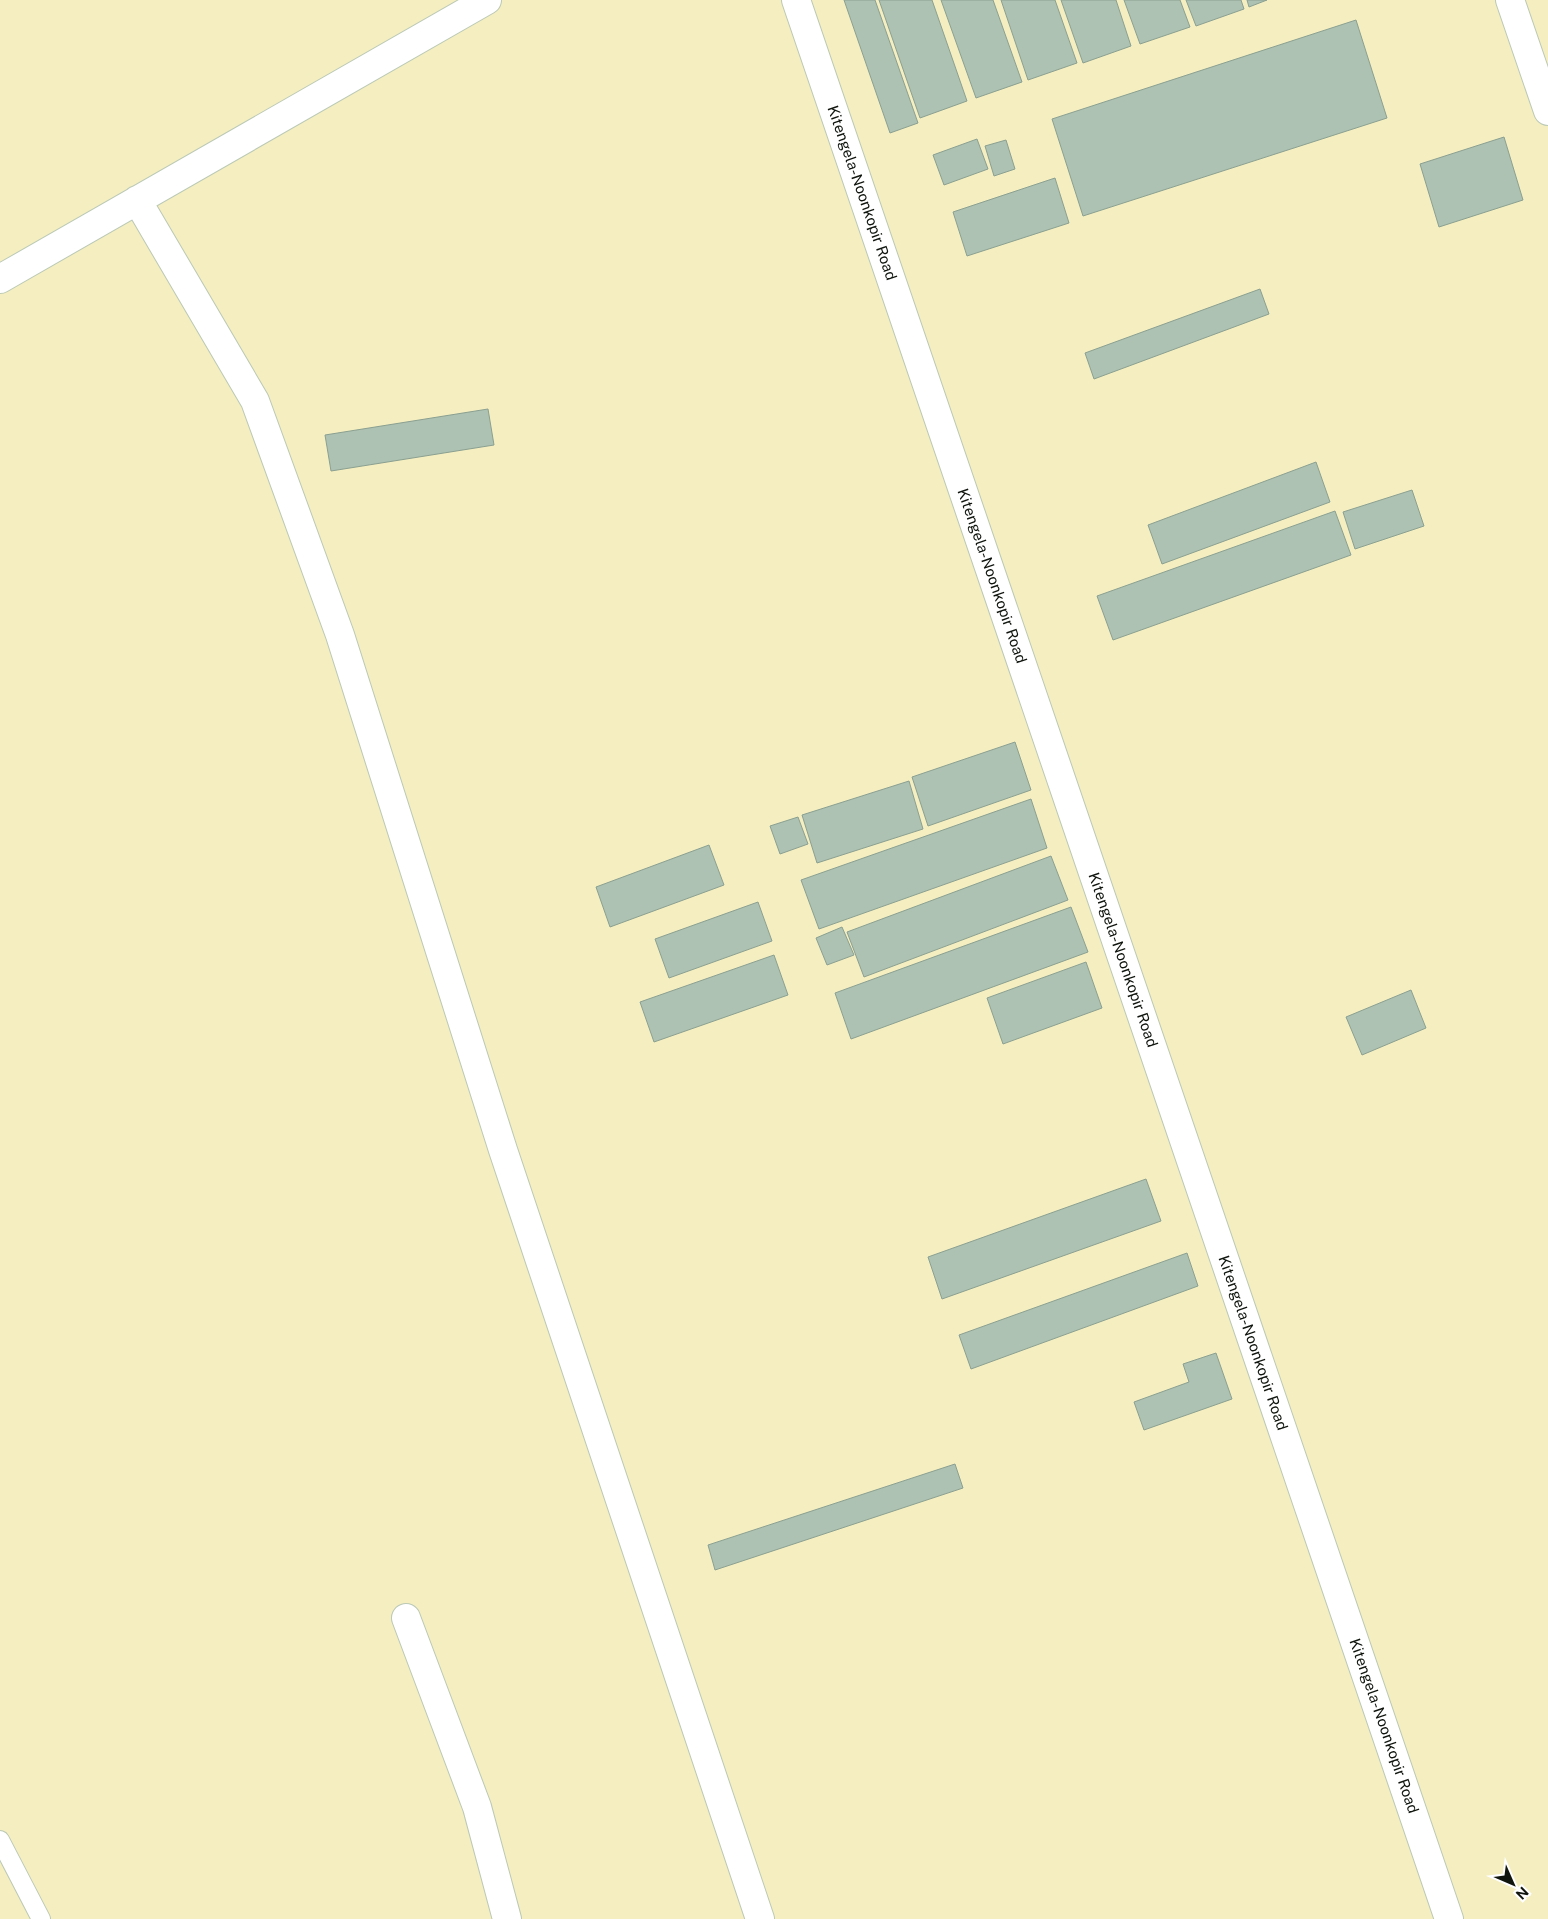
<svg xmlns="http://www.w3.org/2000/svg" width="1548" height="1919" font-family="'Public Sans',sans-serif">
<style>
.green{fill:#f4eec0}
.building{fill:#adc2b3;stroke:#8ba091}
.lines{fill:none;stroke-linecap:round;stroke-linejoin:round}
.lane-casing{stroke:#bbc9b5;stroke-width:20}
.street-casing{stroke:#bbc9b5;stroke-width:30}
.lane{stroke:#fff;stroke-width:18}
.street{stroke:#fff;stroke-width:28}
.labels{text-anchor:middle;stroke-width:4.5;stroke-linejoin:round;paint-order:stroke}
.street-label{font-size:15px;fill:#10150e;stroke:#fff}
</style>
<rect width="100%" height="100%" fill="#f5fef2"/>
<path class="green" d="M0,0H1548V1919H0Z"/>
<path class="building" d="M844,0H875L918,123L890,133Z
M879,0H932L967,101L920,118Z
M941,0H993L1022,82L976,98Z
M1001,0H1055L1077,63L1028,80Z
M1061,0H1116L1131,46L1083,63Z
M1124,0H1180L1190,27L1140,44Z
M1186,0H1241L1244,9L1196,26Z
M1247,0H1267L1249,7Z
M1356,20L1387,118L1083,216L1052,119Z
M1504,137L1523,200L1439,227L1420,164Z
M977,139L988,169L944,185L933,155Z
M1006,140L1015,169L994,176L985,146Z
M1055,178L1069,223L967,256L953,212Z
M1260,289L1269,314L1094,379L1085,353Z
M488,409L494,445L331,471L325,435Z
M1316,462L1330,502L1162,564L1148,525Z
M1412,490L1424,526L1355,549L1343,512Z
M1335,511L1351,555L1113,640L1097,596Z
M1015,742L1031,790L928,826L912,777Z
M909,781L923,829L817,863L802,815Z
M1031,799L1047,848L819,929L801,880Z
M798,817L808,844L780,854L770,826Z
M709,845L724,885L610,927L596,887Z
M1051,856L1068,900L864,977L847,932Z
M758,902L772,941L669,978L655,939Z
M1071,907L1088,952L851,1039L835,993Z
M842,927L854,955L827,965L816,938Z
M774,955L788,995L654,1042L640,1002Z
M1086,962L1102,1008L1003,1044L987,998Z
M1411,990L1426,1028L1362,1055L1346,1017Z
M1146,1179L1161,1221L942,1299L928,1257Z
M1187,1253L1198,1286L971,1369L959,1335Z
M1216,1353L1232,1399L1144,1430L1134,1402L1189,1382L1183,1364Z
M955,1464L963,1488L715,1570L708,1545Z"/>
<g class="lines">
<g class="lane-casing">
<path id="lane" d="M0,1840L41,1919"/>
</g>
<g class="street-casing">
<path id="street" d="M796,0L1449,1919
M1510,0L1548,111
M137,200L255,401L340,635L503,1150L760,1919
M0,279L487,0
M406,1618L477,1807L507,1919"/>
</g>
<use href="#lane" class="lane"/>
<use href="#street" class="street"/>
</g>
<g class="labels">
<g class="street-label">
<text transform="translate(862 193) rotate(71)" y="5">Kitengela-Noonkopir Road</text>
<text transform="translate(992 576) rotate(71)" y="5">Kitengela-Noonkopir Road</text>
<text transform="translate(1123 960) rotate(71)" y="5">Kitengela-Noonkopir Road</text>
<text transform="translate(1253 1343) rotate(71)" y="5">Kitengela-Noonkopir Road</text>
<text transform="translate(1384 1726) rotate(71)" y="5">Kitengela-Noonkopir Road</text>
</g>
</g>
<g transform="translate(1513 1884) rotate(135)" stroke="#ffffff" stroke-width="4" paint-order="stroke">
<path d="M0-4L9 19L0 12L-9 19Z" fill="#10150e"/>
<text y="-8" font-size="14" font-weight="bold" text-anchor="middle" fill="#10150e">N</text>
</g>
</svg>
